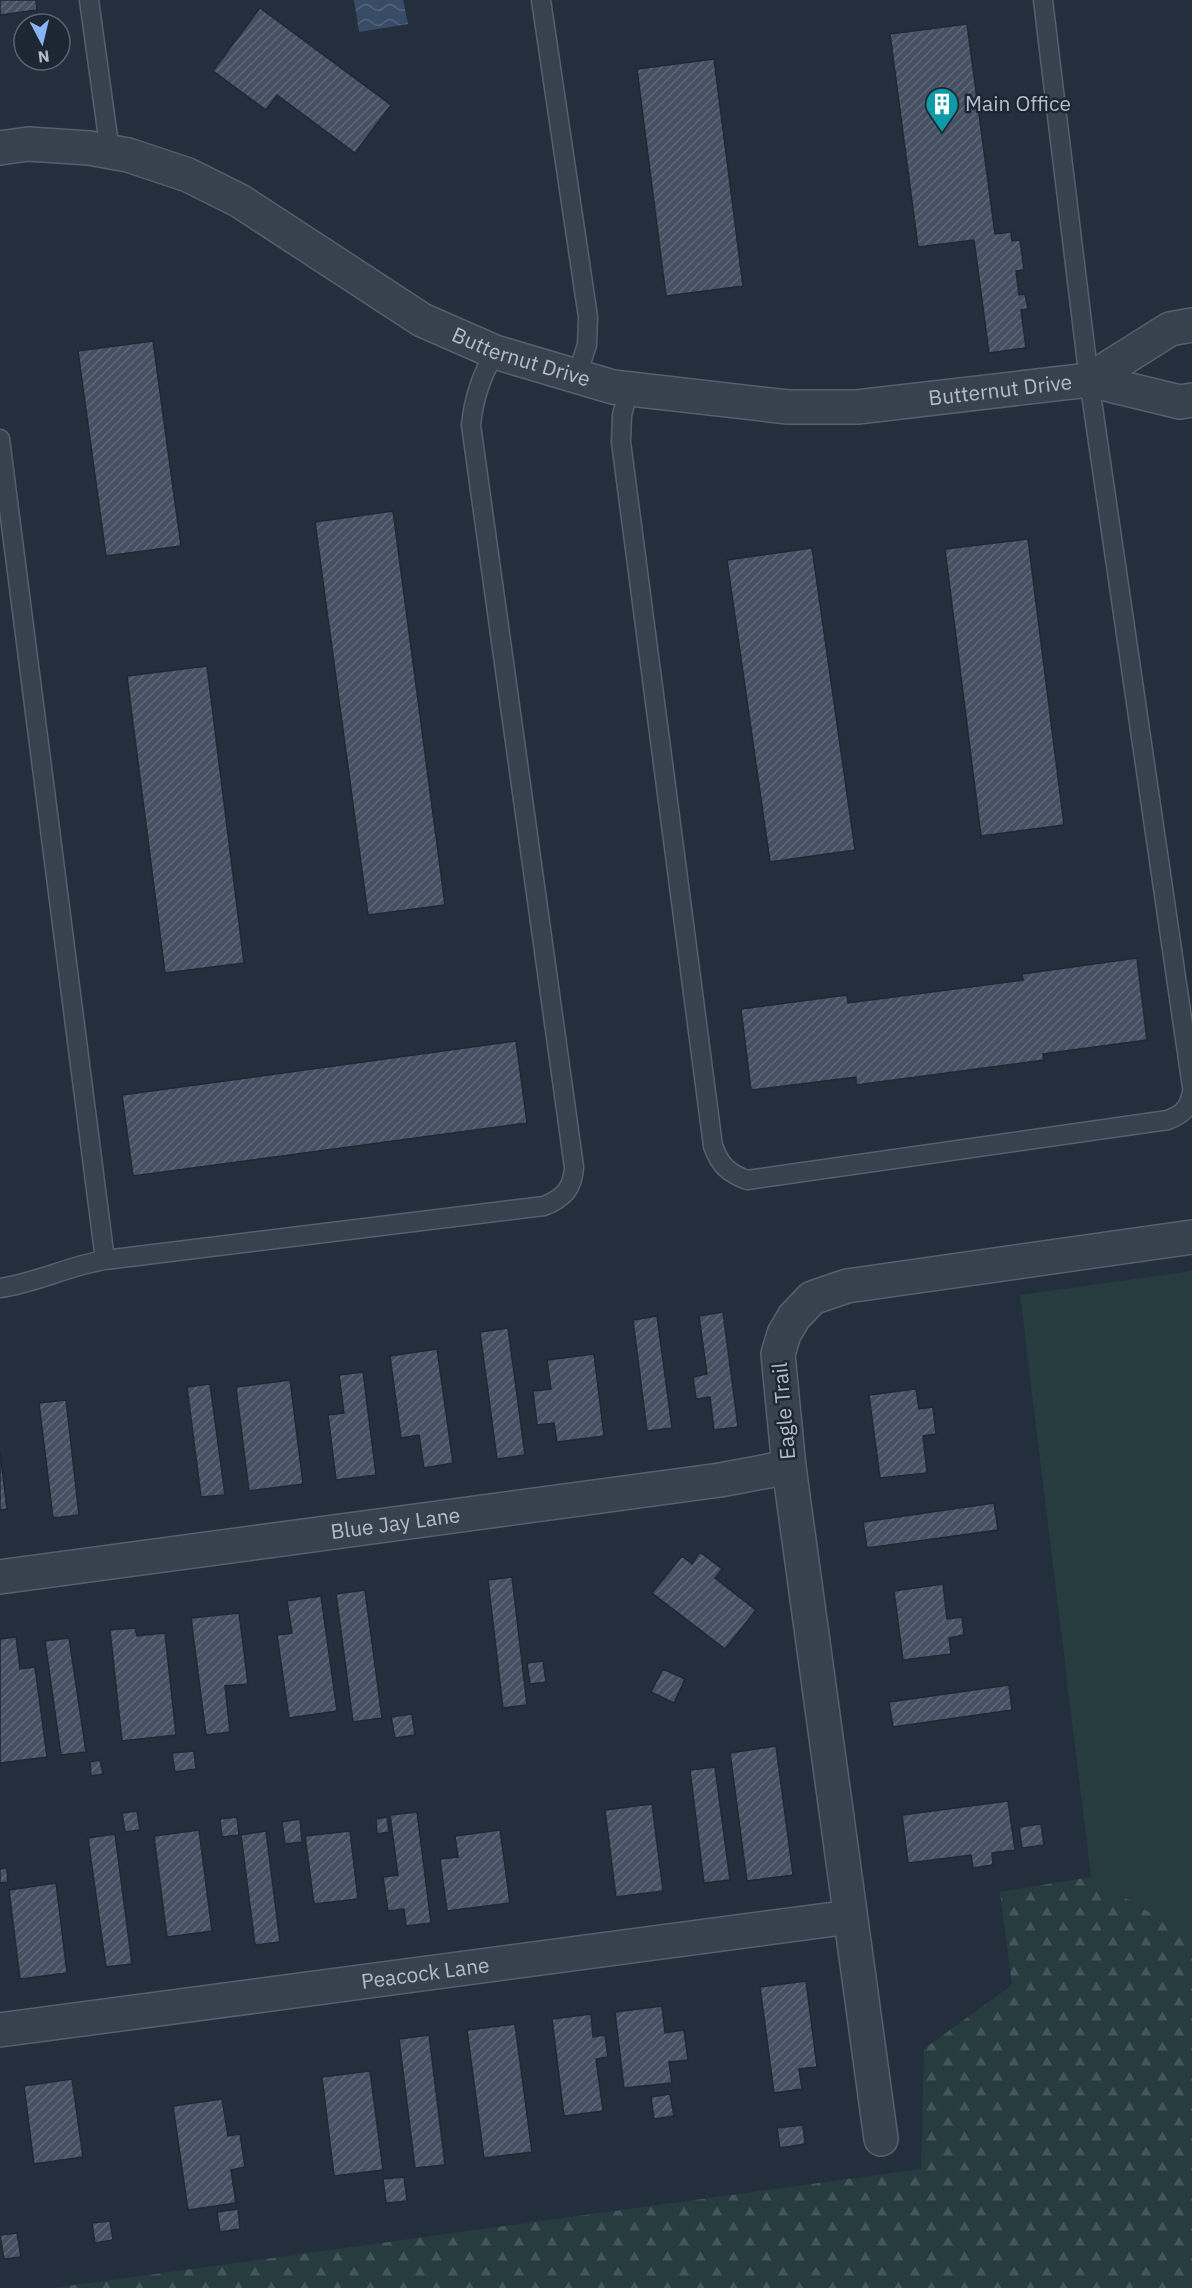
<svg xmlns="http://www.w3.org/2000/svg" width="1192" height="2288" font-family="'IBM Plex Sans',sans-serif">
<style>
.grass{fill:#263c3f}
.forest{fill:url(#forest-firs)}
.water{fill:url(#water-waves)}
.building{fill:url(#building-hatch);stroke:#1f2835;stroke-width:1.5}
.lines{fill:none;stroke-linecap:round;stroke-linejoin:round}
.lane-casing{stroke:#565f6c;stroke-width:21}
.street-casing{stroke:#565f6c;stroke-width:36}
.lane{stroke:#38414e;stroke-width:18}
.street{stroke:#38414e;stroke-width:33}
.labels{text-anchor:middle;stroke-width:5;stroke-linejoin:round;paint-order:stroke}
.poi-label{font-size:21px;fill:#b4bcc9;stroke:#1d2633;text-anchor:start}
.street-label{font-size:21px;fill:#b4bcc9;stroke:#1d2633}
</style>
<defs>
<pattern id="forest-firs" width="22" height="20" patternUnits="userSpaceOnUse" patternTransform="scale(1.5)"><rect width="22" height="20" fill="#263c3f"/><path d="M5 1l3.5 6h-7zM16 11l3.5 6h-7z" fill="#435659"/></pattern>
<pattern id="water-waves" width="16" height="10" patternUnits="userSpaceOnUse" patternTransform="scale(1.5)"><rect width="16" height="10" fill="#394c67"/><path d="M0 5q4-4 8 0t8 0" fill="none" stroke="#53647b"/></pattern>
<pattern id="building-hatch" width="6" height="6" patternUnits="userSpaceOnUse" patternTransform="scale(1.5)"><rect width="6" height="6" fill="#455162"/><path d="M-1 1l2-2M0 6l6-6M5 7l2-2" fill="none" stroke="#5d6877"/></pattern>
</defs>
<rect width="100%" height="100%" fill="#242f3e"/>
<path class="grass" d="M1192,1271V1938L1091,1877L1020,1295Z"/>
<path class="forest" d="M1091,1877L1192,1938V2288H53L921,2169L924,2049L1012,1985L1000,1892Z"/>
<path class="water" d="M354,0H403L408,24L359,32Z"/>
<path class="building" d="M0,0H36L37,10L0,15Z
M260,8L391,105L355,153L277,95L266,110L213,71Z
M967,24L995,234L1011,232L1012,241L1020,240L1024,270L1016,271L1019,295L1025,294L1028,309L1021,310L1026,348L989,353L974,240L918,247L890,34Z
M714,59L743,286L666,296L637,69Z
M153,341L181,546L106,556L78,351Z
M393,511L445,905L368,915L315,522Z
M1028,539L1064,825L981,836L945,549Z
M812,548L855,850L770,862L727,560Z
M207,666L244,963L165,973L127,676Z
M1137,958L1147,1040L1043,1054L1044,1060L856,1085V1077L751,1090L741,1009L847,995L848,1003L1023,980L1022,974Z
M516,1041L527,1123L133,1176L122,1095Z
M723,1312L738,1427L714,1430L710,1397L696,1399L693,1377L707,1374L699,1316Z
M657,1316L672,1428L647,1431L633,1320Z
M508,1328L525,1455L497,1459L480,1332Z
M437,1349L453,1463L424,1468L419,1435L401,1438L390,1356Z
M594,1354L604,1436L557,1442L554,1423L537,1425L533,1391L551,1389L547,1360Z
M363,1372L376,1475L336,1480L328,1415L344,1413L339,1375Z
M290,1380L303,1484L249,1491L236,1387Z
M210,1384L225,1495L201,1497L187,1387Z
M916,1389L919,1409L933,1407L936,1434L923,1436L927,1473L880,1478L869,1395Z
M66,1400L79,1515L53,1518L39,1403Z
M0,1452L7,1509L0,1510Z
M994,1503L998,1530L867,1548L863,1522Z
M700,1552L722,1569L715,1578L756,1610L725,1649L652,1593L682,1556L692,1564Z
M512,1577L527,1705L503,1708L488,1580Z
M943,1584L947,1619L962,1617L964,1635L949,1638L951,1654L903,1660L894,1591Z
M365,1590L382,1718L353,1722L336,1594Z
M321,1596L337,1711L289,1718L277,1635L292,1633L287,1601Z
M239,1613L248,1684L225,1686L230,1732L206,1735L191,1618Z
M135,1628L137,1636L165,1633L176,1735L122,1741L110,1630Z
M16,1637L20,1669L35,1667L47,1757L0,1763V1639Z
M69,1638L86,1752L61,1755L45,1641Z
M543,1661L546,1682L530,1684L527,1663Z
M663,1669L685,1679L674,1703L651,1692Z
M1009,1685L1012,1710L893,1727L889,1702Z
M412,1714L415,1735L395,1738L391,1717Z
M776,1746L793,1875L747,1881L730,1753Z
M194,1751L196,1769L175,1772L172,1753Z
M100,1760L103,1774L91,1776L90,1762Z
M715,1767L730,1880L704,1883L690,1770Z
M1008,1801L1015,1850L992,1853L993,1865L973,1868L971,1855L908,1863L902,1815Z
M652,1804L663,1891L616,1897L605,1810Z
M137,1811L140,1830L125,1832L122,1813Z
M417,1812L431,1923L406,1926L404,1909L388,1911L383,1877L398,1875L390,1815Z
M237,1817L239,1835L222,1837L220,1819Z
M387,1817L389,1832L377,1834L376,1819Z
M300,1819L302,1842L285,1844L282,1822Z
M1041,1824L1044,1845L1022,1848L1019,1827Z
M199,1830L212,1931L167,1937L154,1836Z
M500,1830L510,1903L447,1911L440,1859L458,1857L455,1836Z
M266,1831L280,1942L255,1945L241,1835Z
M350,1831L358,1899L314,1904L305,1836Z
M115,1834L132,1964L106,1967L88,1838Z
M7,1868L8,1882L0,1883V1869Z
M56,1883L67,1973L20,1979L9,1890Z
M806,1981L817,2067L799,2069L802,2089L774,2093L760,1987Z
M662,2006L665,2033L684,2030L688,2060L669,2062L672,2083L624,2088L615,2012Z
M591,2014L593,2037L605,2035L608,2057L596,2059L603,2111L564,2116L552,2019Z
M515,2024L532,2152L484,2158L467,2030Z
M429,2035L445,2165L415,2168L399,2039Z
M370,2071L383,2170L334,2176L322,2077Z
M72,2079L83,2157L34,2164L24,2086Z
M670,2094L674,2116L654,2119L651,2097Z
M222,2099L228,2136L240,2134L245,2167L231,2170L236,2203L188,2210L173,2106Z
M803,2125L805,2144L780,2148L777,2128Z
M404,2177L407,2201L386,2203L383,2179Z
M238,2209L240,2229L220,2232L217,2212Z
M110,2221L113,2240L95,2243L92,2223Z
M17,2233L21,2257L4,2259L0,2235Z"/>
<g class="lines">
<g class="lane-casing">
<path id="lane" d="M89,0L110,152
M541,0L588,317L587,345L576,378
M1043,0L1089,380L1192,1087
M629,389L622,415L621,442L713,1146C720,1165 728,1173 747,1180L1168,1120C1183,1114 1189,1108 1192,1092
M0,439L105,1260
M0,1288C36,1283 68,1266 105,1260L544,1206C564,1198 573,1188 574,1167L471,425C474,397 481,377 495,352"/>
</g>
<g class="street-casing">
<g id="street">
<path id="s1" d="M0,148L28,144L89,148L128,155L188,175L240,201L422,320L495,352L613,387L788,407H857L1089,380L1180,402L1192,400"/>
<path d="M1089,380L1170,329L1192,325"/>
<path id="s2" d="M0,1577L720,1480L789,1467"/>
<path id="s3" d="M0,2030L850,1917"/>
<path d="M881,2139L789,1467L778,1354L784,1334L794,1317L812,1298L847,1286L1192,1237"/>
</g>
</g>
<use href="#lane" class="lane"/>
<use href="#street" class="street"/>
</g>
<defs>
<g id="building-pin" transform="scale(1.725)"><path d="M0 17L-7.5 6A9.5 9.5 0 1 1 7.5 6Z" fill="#0f9aa8" stroke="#1d2633"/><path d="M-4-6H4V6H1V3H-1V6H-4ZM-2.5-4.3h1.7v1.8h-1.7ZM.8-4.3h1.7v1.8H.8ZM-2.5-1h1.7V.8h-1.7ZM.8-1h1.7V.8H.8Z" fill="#fff"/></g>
</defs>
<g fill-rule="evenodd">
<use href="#building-pin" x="942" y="104"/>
</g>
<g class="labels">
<g class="poi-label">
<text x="965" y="111">Main Office</text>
</g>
<g class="street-label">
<text dy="7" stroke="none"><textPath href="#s1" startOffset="574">Butternut Drive</textPath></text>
<text dy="7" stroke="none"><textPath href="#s1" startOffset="1060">Butternut Drive</textPath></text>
<text transform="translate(784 1411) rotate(-95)" y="7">Eagle Trail</text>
<text dy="7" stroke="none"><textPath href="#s2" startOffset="399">Blue Jay Lane</textPath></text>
<text dy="7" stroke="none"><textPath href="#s3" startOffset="429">Peacock Lane</textPath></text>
</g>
</g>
<g transform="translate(42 42) rotate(173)"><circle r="28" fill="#1d2633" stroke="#59626f" stroke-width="1.5"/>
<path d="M0-4.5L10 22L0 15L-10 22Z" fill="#8ab4f8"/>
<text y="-9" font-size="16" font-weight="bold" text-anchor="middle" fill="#b4bcc9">N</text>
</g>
</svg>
